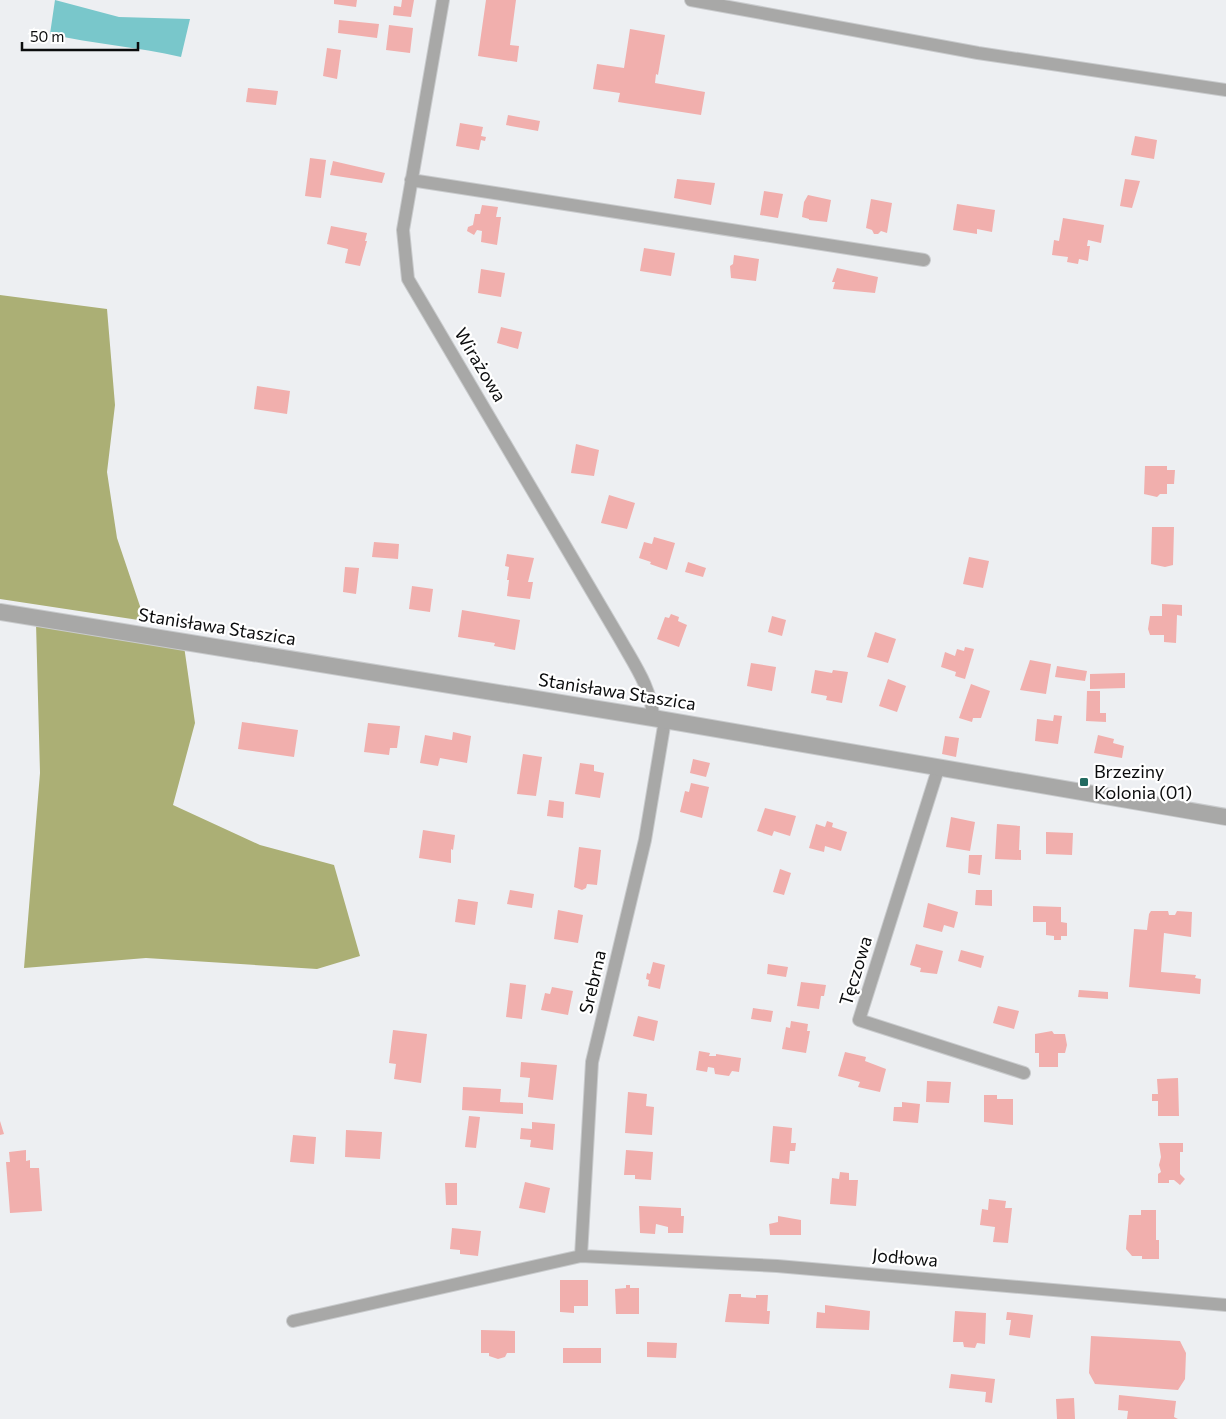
<svg xmlns="http://www.w3.org/2000/svg" width="1226" height="1419" font-family="Commissioner,sans-serif">
<style>
.forest{fill:#abaf75}
.water{fill:#79c7cb}
.building{fill:#f1afad}
.lines{fill:none;stroke-linecap:round;stroke-linejoin:round}
.minor-casing{stroke:#c9cbcd;stroke-width:14}
.tertiary-casing{stroke:#c9cbcd;stroke-width:18}
.minor{stroke:#a8a8a7;stroke-width:12}
.tertiary{stroke:#a8a8a7;stroke-width:16}
.poi-dot{fill:#226a60;stroke:#fff;stroke-width:2}
.labels{text-anchor:middle;stroke-width:4.5;stroke-linejoin:round;paint-order:stroke}
.street-label{font-size:18px;fill:#0b0c0d;stroke:#fff}
.poi-label{font-size:18px;fill:#0b0c0d;stroke:#fff;text-anchor:start}
</style>
<rect width="100%" height="100%" fill="#edeff2"/>
<path class="forest" d="M0,295L107,309L115,405L107,472L117,538L145,621L0,599Z
M36,623L184,646L195,723L173,805L260,845L334,865L360,956L317,969L146,958L24,968L40,773Z"/>
<path class="water" d="M55,0L119,17L190,19L181,57C138,47 93,44 50,34Z"/>
<path class="building" d="M334,0H357L356,7L334,4Z
M402,0H414L411,17L393,15L394,6L401,7Z
M486,0H516L510,45L519,46L517,62L478,56Z
M339,20L379,24L377,38L338,33Z
M389,25L413,28L410,53L386,50Z
M630,29L665,35L658,75L656,74L655,83L705,92L701,115L618,102L620,93L593,89L597,64L624,68Z
M327,48L341,50L337,79L323,76Z
M248,88L278,91L276,105L246,102Z
M508,115L540,121L538,131L506,125Z
M460,123L483,127L481,136L486,137L485,141L481,140L479,150L456,146Z
M1135,136L1157,140L1154,159L1131,155Z
M310,158L326,160L321,198L305,196Z
M333,161L385,173L382,183L330,175Z
M677,179L715,183L711,205L674,198Z
M1125,179L1140,181L1132,208L1120,206Z
M764,191L783,194L778,218L760,215Z
M808,195L831,200L827,222L809,220V219L802,217L804,202Z
M871,199L892,203L887,233L881,231L878,234H874L872,230L866,228Z
M957,204L995,210L992,232L977,229V234L953,230Z
M482,205L498,207L496,217H501L497,245L481,242L482,231L477,230L474,235L467,231L468,227L473,225L475,214H480Z
M1063,218L1104,225L1101,243L1088,240L1087,246H1090L1088,261L1079,259L1078,264L1067,262L1068,257L1052,255L1054,240L1059,241Z
M331,226L367,233L365,241H367L360,266L345,263L348,249L327,244Z
M644,248L675,253L671,276L640,271Z
M734,255L759,259L756,281L731,278L730,266L733,264Z
M837,268L878,277L875,293L833,289L835,282H832Z
M481,269L505,273L501,297L478,293Z
M501,327L522,332L518,349L497,343Z
M257,386L290,391L287,414L254,409Z
M576,444L599,450L594,476L571,473Z
M1145,466H1167V470H1175L1174,484H1167V494H1160L1157,497L1144,494Z
M609,495L635,503L627,529L601,523Z
M1152,527H1174L1173,565L1165,567L1151,564Z
M654,537L675,543L667,570L650,564L651,562L639,558L644,542L652,544Z
M374,542L399,544L398,559L372,557Z
M507,554L534,558L528,582H533L530,599L507,596L509,580H507L509,567L505,566Z
M969,557L989,561L983,588L963,584Z
M688,562L706,568L703,577L685,572Z
M345,567L359,568L356,594L343,592Z
M412,586L433,589L430,612L409,609Z
M1162,604L1182,605V616L1177,615L1176,643L1164,642V635H1150L1148,629L1150,616H1162Z
M462,610L520,620L515,650L494,646L495,643L458,637Z
M671,614L679,617L678,621L687,625L679,647L657,639L665,617L669,618Z
M772,616L786,620L782,636L768,632Z
M875,632L896,639L888,663L867,657Z
M965,647L974,649L965,679L955,676L956,672L941,667L945,652L955,656L957,649L964,651Z
M1030,660L1051,664L1046,694L1020,690Z
M751,663L776,667L772,691L747,686Z
M1057,666L1087,671L1085,681L1055,677Z
M815,670L832,673L833,670L848,672L842,703L826,700L827,696L811,693Z
M1125,673V688L1090,689V674Z
M888,679L906,686L897,712L879,706Z
M971,684L990,691L981,718H973L972,722L959,718Z
M1087,691H1100V713H1106V722L1086,721Z
M1054,715L1062,716L1058,744L1035,741L1037,719L1053,721Z
M242,722L298,730L294,757L238,749Z
M368,723L400,726L397,748H390L389,755L364,752Z
M453,732L471,736L467,763L440,758L438,766L420,763L425,735L452,740Z
M1098,735L1114,739L1113,743L1124,746L1122,758L1094,753Z
M945,736L959,738L956,757L942,754Z
M523,754L542,757L536,796L517,794Z
M693,759L710,763L706,777L690,773Z
M580,763L594,765V771L604,773L600,798L575,794Z
M691,783L709,787L702,818L680,812L685,791L689,792Z
M549,800L564,802L563,818L547,816Z
M765,808L796,816L790,836L774,831L772,836L757,831Z
M951,817L975,822L970,851L946,847Z
M827,821L833,823L832,827L847,832L841,851L825,846L824,852L809,848L816,824L825,827Z
M997,824L1020,826L1019,850H1021V860L995,859Z
M423,830L455,835L453,850L451,849V863L419,858Z
M1046,832L1073,833L1072,855L1046,854Z
M579,847L601,850L597,885L587,884L586,888L582,890L574,887Z
M969,855H982L980,875L968,873Z
M780,869L791,873L784,895L773,892Z
M510,890L534,894L532,908L507,904Z
M976,890H992V906L975,905Z
M458,899L478,902L475,925L455,922Z
M928,903L958,912L954,928L944,925L942,932L923,927Z
M1033,906L1061,907V922L1067,923V936H1061V940H1054V936L1046,935V922H1033Z
M558,910L583,915L578,943L554,939Z
M1151,911H1168L1169,915H1175L1177,911L1192,912L1191,937L1164,933L1161,972L1196,975L1195,978L1201,979L1200,994L1129,987L1134,929L1147,930L1149,914Z
M916,944L943,951L937,974L920,972L921,968L910,965Z
M961,950L984,956L981,968L958,961Z
M653,962L665,965L660,989L648,986L649,980L646,979L647,973L650,974Z
M768,964L788,967L786,977L767,974Z
M801,982L826,985L824,996H821L819,1009L797,1006Z
M510,983L526,985L522,1019L506,1017Z
M552,987L573,991L568,1015L541,1010L545,993L550,994Z
M1079,990L1108,992V999L1078,997Z
M998,1006L1019,1011L1014,1029L993,1023Z
M753,1008L773,1011L771,1022L751,1019Z
M638,1016L658,1021L654,1041L633,1036Z
M791,1021L808,1024L807,1031H810L806,1053L782,1049L786,1027L790,1028Z
M393,1030L427,1034L421,1083L394,1079L396,1064L389,1063Z
M1052,1031L1054,1034H1065L1067,1045L1065,1053H1058V1067H1039V1053H1035V1034Z
M699,1051L710,1053L709,1056H716V1054L741,1058L739,1072L732,1071L729,1076L715,1074L714,1068L708,1067L707,1072L696,1070Z
M845,1052L866,1057L865,1061L886,1069L880,1092L858,1087L860,1082L838,1076Z
M521,1062L557,1065L553,1100L528,1097L530,1078L520,1077Z
M1178,1078L1179,1116H1158V1101H1152V1094H1158L1157,1079Z
M927,1081L951,1082L949,1103L926,1102Z
M463,1087L501,1089L500,1102L523,1103V1114L462,1110Z
M628,1092L647,1094L646,1106L654,1107L652,1135L625,1133Z
M984,1095H997V1099H1013V1125L984,1122Z
M902,1102L920,1104L918,1123L893,1121L894,1107H902Z
M469,1116L480,1117L476,1148L465,1147Z
M0,1121L4,1134L0,1135Z
M532,1122L555,1124L553,1150L530,1147L531,1140L520,1139L521,1128L532,1129Z
M773,1126L792,1128L791,1143H796L795,1151H790L789,1164L770,1162Z
M346,1130L382,1132L380,1159L345,1157Z
M293,1135L316,1137L314,1164L290,1162Z
M1159,1143H1183V1152H1180V1174L1185,1179L1180,1185L1174,1180H1169V1183H1158V1174L1161,1172L1159,1165L1161,1157Z
M26,1150V1161L30,1160V1168H39L42,1211L10,1213L6,1162H10L9,1152Z
M626,1150L653,1152L651,1180L635,1179V1175H624Z
M840,1172L849,1173V1180H858L856,1206L830,1204L832,1178L839,1179Z
M525,1182L550,1188L545,1213L519,1208Z
M445,1183H457V1205H446Z
M989,1199L1006,1201L1005,1208H1012L1008,1243L993,1242L995,1227L980,1225L982,1209L988,1210Z
M639,1206L681,1208V1216H684L683,1233H668V1227L656,1224L655,1234L640,1233Z
M1141,1210H1156V1240H1159V1259H1142V1256H1132L1126,1249L1129,1215H1141Z
M778,1216L801,1220V1235H770L769,1224L778,1222Z
M452,1228L481,1231L478,1256L460,1254V1250L450,1249Z
M560,1280H588V1306H574V1313L560,1312Z
M626,1285H630V1288H639V1314H616L615,1289L626,1288Z
M729,1294H741V1297L756,1298V1295H768L767,1311H770L769,1324L725,1322Z
M825,1305L870,1311L869,1330L816,1328L817,1312L825,1313Z
M955,1311L986,1313L985,1344L977,1343L975,1348L964,1347L963,1342H953Z
M1007,1312L1033,1315L1030,1338L1009,1335L1011,1320H1006Z
M481,1330L515,1331V1353H507L505,1357L498,1359L489,1356V1353H481Z
M1091,1336L1180,1341L1186,1353L1185,1379L1178,1390L1095,1384L1089,1373Z
M647,1342L677,1343L676,1358L647,1357Z
M563,1348H601V1363H563Z
M951,1374L995,1379L992,1403L985,1402L986,1392L949,1388Z
M1119,1395L1176,1401L1174,1417L1178,1419H1127L1128,1411L1118,1410Z
M1074,1398L1075,1419H1057L1056,1399Z"/>
<g class="lines">
<g class="minor-casing">
<path id="minor" d="M443,0L403,230L408,279L620,639C634,664 652,689 653,718
M691,0L978,53L1226,90
M411,180L924,260
M939,766L859,1020L1024,1073
M581,1256L592,1062L645,840L665,720
M293,1321L581,1256L777,1266L1226,1305"/>
</g>
<g class="tertiary-casing">
<path id="tertiary" d="M0,612L653,718L1226,817"/>
</g>
<use href="#minor" class="minor"/>
<use href="#tertiary" class="tertiary"/>
</g>
<rect class="poi-dot" x="1079" y="777" width="10" height="10" rx="2.5"/>
<g class="labels">
<g class="street-label">
<text transform="translate(480 365) rotate(59)" y="6">Wirażowa</text>
<text transform="translate(217 627) rotate(9)" y="6">Stanisława Staszica</text>
<text transform="translate(617 692) rotate(9)" y="6">Stanisława Staszica</text>
<text transform="translate(856 971) rotate(-73)" y="6">Tęczowa</text>
<text transform="translate(593 982) rotate(-77)" y="6">Srebrna</text>
<text transform="translate(905 1258) rotate(5)" y="6">Jodłowa</text>
</g>
<g class="poi-label">
<text x="1094" y="778">Brzeziny<tspan x="1094" dy="21">Kolonia (01)</tspan></text>
</g>
</g>
<path d="M22 42v8h116v-8" fill="none" stroke="#0b0c0d" stroke-width="2.5"/>
<text x="30" y="42" font-size="15" fill="#0b0c0d" stroke="#ffffff" stroke-width="4" paint-order="stroke">50 m</text>
</svg>
